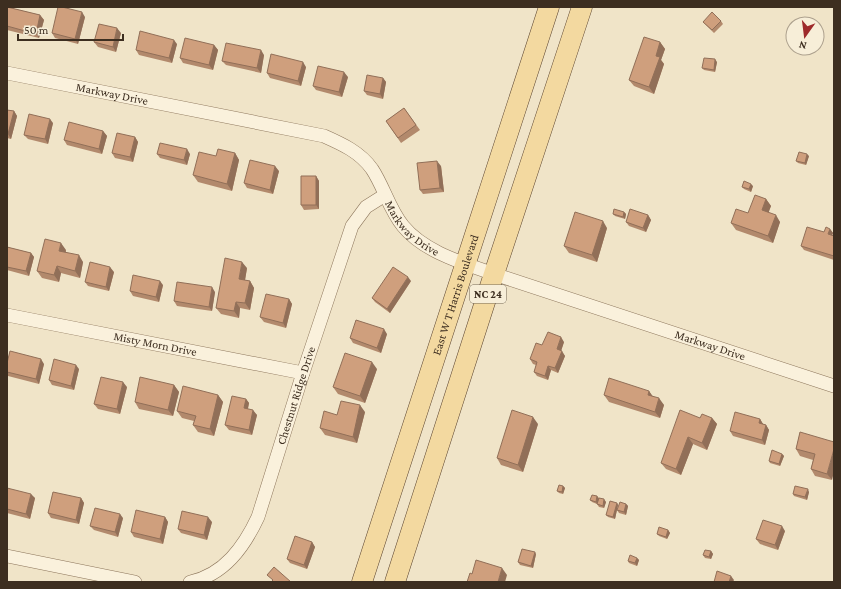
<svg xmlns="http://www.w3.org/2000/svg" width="841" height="589" font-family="'Crimson Pro',serif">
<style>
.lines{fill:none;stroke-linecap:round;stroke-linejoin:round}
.street-casing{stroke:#8d765c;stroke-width:14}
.primary-casing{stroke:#5b4430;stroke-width:21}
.street{stroke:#faf1dc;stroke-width:13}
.primary{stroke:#f3d9a0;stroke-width:20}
.wall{fill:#b2896c}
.shaded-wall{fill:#916f58}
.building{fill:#cf9f7d;stroke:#916f58}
.labels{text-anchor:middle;stroke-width:3;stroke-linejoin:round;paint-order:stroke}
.shield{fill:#f7eed8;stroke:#756857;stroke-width:1}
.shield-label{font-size:11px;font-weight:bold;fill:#3d2e20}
.street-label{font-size:12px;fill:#3d2e20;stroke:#f7eed8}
</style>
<rect width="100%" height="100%" fill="#f0e4c8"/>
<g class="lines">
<g class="street-casing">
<g id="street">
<path id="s1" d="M7,73L324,136C342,144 360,152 372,169C384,187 389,209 403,226C424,252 463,263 494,274L834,386"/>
<path id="s2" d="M7,315L303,373"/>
<path d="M7,556L135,582"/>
<path id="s3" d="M190,582C224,575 244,547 258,517L303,373L352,226L366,207L385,195"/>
</g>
</g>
<g class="primary-casing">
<g id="primary">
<path id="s4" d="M362,582L549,7"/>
<path d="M395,582L494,274L582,7"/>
</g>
</g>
<use href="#street" class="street"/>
<use href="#primary" class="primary"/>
</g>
<path class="wall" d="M7,7L40,15L44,20L39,38L7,30Z
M85,17L78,44L55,38L52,33Z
M721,21L723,24L714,33L703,22Z
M121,33L116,52L98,47L94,42Z
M660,42L665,49L661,60L664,64L654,94L634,86L629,80Z
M177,44L172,63L139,55L136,50Z
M214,45L218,50L213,70L183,63L180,58Z
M264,55L261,73L226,65L222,61Z
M717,62L715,72L704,70L702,68Z
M306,67L301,86L270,78L267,73Z
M348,77L342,97L316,90L313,86Z
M383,78L386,82L383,99L367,95L364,91Z
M404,108L420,130L401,143L386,121Z
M7,110L14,111L17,116L11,139L7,138Z
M53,123L48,144L28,139L24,135Z
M103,131L107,136L102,154L67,145L64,140Z
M135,137L138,142L133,162L115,158L112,153Z
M235,153L239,160L232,191L198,182L193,175L216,156Z
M157,154H190L187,165L160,158Z
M809,156L806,165L798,163L796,161Z
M441,166L444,192L423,194L420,190Z
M279,171L273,194L247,188L244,183Z
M316,176L319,181V209L304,210L301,205Z
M753,186L751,192L744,189L742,187Z
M766,199L771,206L768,212L780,222L773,243L736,230L731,223L748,213Z
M624,212L626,214L625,219L615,216L613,214Z
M648,215L651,220L646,232L629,226L626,222Z
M607,228L597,262L569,253L564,246Z
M830,229L833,233L832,235L834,236V260L804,250L801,246Z
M7,247L31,253L34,257L29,276L7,270Z
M66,250V252L83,262L80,278L61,273L59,282L42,278L37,271Z
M247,268L245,280L250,281L254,288L250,310L240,308L239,318L221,314L216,308Z
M114,272L109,291L88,286L85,282Z
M411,281L390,313L375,302L372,298Z
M163,285L159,302L133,296L130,291Z
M215,292L212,311L177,306L174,301Z
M289,299L292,304L286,328L264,322L260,317Z
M387,334L381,353L353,343L350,338Z
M564,342L561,351L565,356L558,373L551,370L548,380L537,376L534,372L536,365L533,364L530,359L542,345Z
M7,363L44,364L39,384L8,376L7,375Z
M79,369L74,390L52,385L49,380Z
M377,369L365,403L338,394L333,387Z
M174,385L179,392L173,416L139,409L135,402Z
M127,387L120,414L98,409L94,404Z
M649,391L652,396L664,405L660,418L609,402L604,395Z
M218,395L223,402L214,436L198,432L193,425L194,421L182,418L177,411Z
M246,399L249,403L248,409L257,415L252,435L229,430L225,425Z
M365,412L357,443L325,435L320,428Z
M700,418H712L717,424L707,450L693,444L681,475L666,469L661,463Z
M760,419L763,424L766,425L769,430L765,445L733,436L730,431Z
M538,424L523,472L501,465L497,458Z
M800,432L832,480L815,476L811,469L813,460L800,456L796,449Z
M782,454L784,456L780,466L770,463L769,461Z
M563,486L565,488L563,494L559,493L557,491Z
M7,488L35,498L30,519L7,513Z
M809,492L807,500L794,496L793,494Z
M597,496L599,498L606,502L604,508L599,507L597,504L592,502L590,500Z
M81,498L84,503L79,524L51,518L48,513Z
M617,503L618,505L615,519L608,517L606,515Z
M626,504L628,506L626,515L619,513L617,510Z
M165,517L168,522L163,544L134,537L131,532Z
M123,518L118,537L94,530L90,526Z
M212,522L207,540L181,533L178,529Z
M668,530L670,533L667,539L659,536L657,534Z
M785,531L778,550L760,544L756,539Z
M312,542L315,547L307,569L290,563L287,559Z
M711,551L713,554L711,559L705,558L703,555Z
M536,554L533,568L520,565L518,562Z
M637,558L639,560L637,566L629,563L628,561Z"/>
<path class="shaded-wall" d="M82,12L85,17L78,44L75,39Z
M40,15L44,20L39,38L36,34Z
M117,28L121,33L116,52L113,47Z
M174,40L177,44L172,63L169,58Z
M660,42L665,49L661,60L664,64L654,94L649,87L656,56Z
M214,45L218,50L213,70L209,65Z
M261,50L264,55L261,73L257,68Z
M715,59L717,62L715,72L714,70Z
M303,62L306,67L301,86L298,81Z
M344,72L348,77L342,97L339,92Z
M383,78L386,82L383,99L380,94Z
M14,111L17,116L11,139L8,134Z
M50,119L53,123L48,144L45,139Z
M103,131L107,136L102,154L99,149Z
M135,137L138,142L133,162L130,157Z
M187,149L190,154L187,165L184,160Z
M235,153L239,160L232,191L227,184Z
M807,154L809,156L806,165L805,163Z
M437,161L441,166L444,192L440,188Z
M275,166L279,171L273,194L270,190Z
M316,176L319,181V209L316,205Z
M751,184L753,186L751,192L749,189Z
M766,199L771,206L767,217L762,210Z
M624,212L626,214L625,219L623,217Z
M648,215L651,220L646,232L643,228Z
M776,215L780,222L773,243L768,236Z
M603,221L607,228L597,262L592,255Z
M830,229L833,233L831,239L828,234Z
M61,243L66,250L64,257L59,251Z
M31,253L34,257L29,276L26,271Z
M79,255L83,262L80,278L75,271Z
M242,262L247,268L244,286L239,279Z
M57,266L61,273L59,282L54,275Z
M110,267L114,272L109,291L106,287Z
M408,277L411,281L390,313L387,309Z
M160,281L163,285L159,302L156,297Z
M250,281L254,288L250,310L245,303Z
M212,287L215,292L212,311L209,307Z
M289,299L292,304L286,328L283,323Z
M236,302L240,308L239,318L234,311Z
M384,329L387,334L381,353L377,348Z
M561,337L564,342L560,354L557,349Z
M562,351L565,356L558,373L555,368Z
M41,359L44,364L39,384L36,379Z
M372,362L377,369L365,403L360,396Z
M76,365L79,369L74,390L71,386Z
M548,366L551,370L548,380L545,376Z
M123,382L127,387L120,414L117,409Z
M174,385L179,392L173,416L168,410Z
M649,391L654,398L648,395Z
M218,395L223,402L214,436L210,429Z
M659,398L664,405L660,418L655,412Z
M246,399L249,403L247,412L244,408Z
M360,405L365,412L357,443L353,437Z
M253,410L257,415L252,435L249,430Z
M533,417L538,424L523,472L518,465Z
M712,418L717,424L707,450L702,443Z
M760,419L763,424L762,428L759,423Z
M766,425L769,430L765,445L762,440Z
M688,437L693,444L681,475L676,469Z
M834,449V472L832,480L827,474Z
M782,454L784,456L780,466L779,464Z
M563,486L565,488L563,494L562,492Z
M808,489L809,492L807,500L805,497Z
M31,494L35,498L30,519L26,514Z
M597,496L599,499L597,504L596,502Z
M81,498L84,503L79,524L76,520Z
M604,499L606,502L604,508L603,506Z
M617,503L618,505L615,519L613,517Z
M626,504L628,506L626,515L624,512Z
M120,514L123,518L118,537L115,532Z
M165,517L168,522L163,544L160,539Z
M208,517L212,522L207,540L204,535Z
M782,526L785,531L778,550L775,545Z
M668,530L670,533L667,539L666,537Z
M312,542L315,547L307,569L304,565Z
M711,551L713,554L711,559L709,557Z
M535,552L536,554L533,568L531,566Z
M637,558L639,560L637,566L635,563Z
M502,568L507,575L505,582H498Z
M731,576L734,580L733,582H729Z"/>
<path class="building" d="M7,7L40,15L36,34L7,26Z
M58,7H62L82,12L75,39L52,33Z
M712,12L721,21L712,30L703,22Z
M99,24L117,28L113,47L94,42Z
M140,31L174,40L169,58L136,50Z
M644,37L660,42L656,56L660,57L649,87L629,80Z
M185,38L214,45L209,65L180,58Z
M226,43L261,50L257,68L222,61Z
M271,54L303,62L298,81L267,73Z
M704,58L715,59L714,70L702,68Z
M318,66L344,72L339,92L313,86Z
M367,75L383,78L380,94L364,91Z
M404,108L416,125L398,138L386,121Z
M7,110L14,111L8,134H7Z
M29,114L50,119L45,139L24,135Z
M69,122L103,131L99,149L64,140Z
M117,133L135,137L130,157L112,153Z
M160,143L187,149L184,160L157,154Z
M218,149L235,153L227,184L193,175L199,152L216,156Z
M799,152L807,154L805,163L796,161Z
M250,160L275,166L270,190L244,183Z
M437,161L440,188L420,190L417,163Z
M301,176H316V205H301Z
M744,181L751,184L749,189L742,187Z
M755,195L766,199L762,210L776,215L768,236L731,223L736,209L748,213Z
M614,209L624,212L623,217L613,214Z
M630,209L648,215L643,228L626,222Z
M575,212L603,221L592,255L564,246Z
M807,227L824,232L826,227L830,229L828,234L834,236V256L801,246Z
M45,239L61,243L59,251L79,255L75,271L57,266L54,275L37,271Z
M7,247L31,253L26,271L7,267Z
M225,258L242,262L239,279L250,281L245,303L236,302L234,311L216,308Z
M90,262L110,267L106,287L85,282Z
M393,267L408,277L387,309L372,298Z
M133,275L160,281L156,297L130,291Z
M177,282L212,287L209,307L174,301Z
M266,294L289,299L283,323L260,317Z
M356,320L384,329L377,348L350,338Z
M548,332L561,337L557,349L562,351L555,368L548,366L545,376L534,372L537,362L530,359L536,343L542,345Z
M10,351L41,359L36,379L7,372V363Z
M345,353L372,362L360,396L333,387Z
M54,359L76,365L71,386L49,380Z
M101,377L123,382L117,409L94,404Z
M140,377L174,385L168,410L135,402Z
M609,378L649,391L648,395L659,398L655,412L604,395Z
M183,386L218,395L210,429L193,425L196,416L177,411Z
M232,396L246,399L244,408L253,410L249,430L225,425Z
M341,401L360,405L353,437L320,428L324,411L337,415Z
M512,410L533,417L518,465L497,458Z
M680,410L700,418L702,414L712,418L702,443L688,437L676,469L661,463Z
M735,412L760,419L759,423L766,425L762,440L730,431Z
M800,432L834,442V449L827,474L811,469L815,454L796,449Z
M772,450L782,454L779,464L769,461Z
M559,485L563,486L562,492L557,491Z
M795,486L808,489L805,497L793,494Z
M7,488L31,494L26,514L7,509Z
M53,492L81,498L76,520L48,513Z
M592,495L597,496L596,502L590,500Z
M599,498L604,499L603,506L597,504Z
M610,501L617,503L613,517L606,515Z
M620,502L626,504L624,512L617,510Z
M95,508L120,514L115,532L90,526Z
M136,510L165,517L160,539L131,532Z
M182,511L208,517L204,535L178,529Z
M763,520L782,526L775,545L756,539Z
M659,527L668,530L666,537L657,534Z
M295,536L312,542L304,565L287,559Z
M522,549L535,552L531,566L518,562Z
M705,550L711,551L709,557L703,555Z
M630,555L637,558L635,563L628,561Z
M476,560L502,568L498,582H467L470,573L472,574Z
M274,567L291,582H271L273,580L267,575Z
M717,571L731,576L729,582H714Z"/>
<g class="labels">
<rect class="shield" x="470" y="285" width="36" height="18" rx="3"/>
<g class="shield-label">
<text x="488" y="298">NC 24</text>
</g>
<g class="street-label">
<text dy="4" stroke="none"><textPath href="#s1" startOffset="107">Markway Drive</textPath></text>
<text dy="4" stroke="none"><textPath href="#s1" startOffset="455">Markway Drive</textPath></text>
<text dy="4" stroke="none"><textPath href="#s4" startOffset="302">East W T Harris Boulevard</textPath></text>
<text dy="4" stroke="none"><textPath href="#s2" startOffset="151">Misty Morn Drive</textPath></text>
<text dy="4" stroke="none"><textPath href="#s1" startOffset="779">Markway Drive</textPath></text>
<text dy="4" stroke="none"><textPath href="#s3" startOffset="225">Chestnut Ridge Drive</textPath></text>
</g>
</g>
<rect width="841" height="589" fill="none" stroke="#3d2e20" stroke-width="16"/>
<g transform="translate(805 36) rotate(194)"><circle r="19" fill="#f7eed8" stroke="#ada18e"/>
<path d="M0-3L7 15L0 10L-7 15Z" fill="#9e2a2b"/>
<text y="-6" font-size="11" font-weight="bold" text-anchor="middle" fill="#3d2e20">N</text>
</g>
<path d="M18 34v6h105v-6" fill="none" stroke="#3d2e20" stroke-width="2"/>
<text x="24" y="34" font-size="12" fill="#3d2e20" stroke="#f7eed8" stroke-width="3" paint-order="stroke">50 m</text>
</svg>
